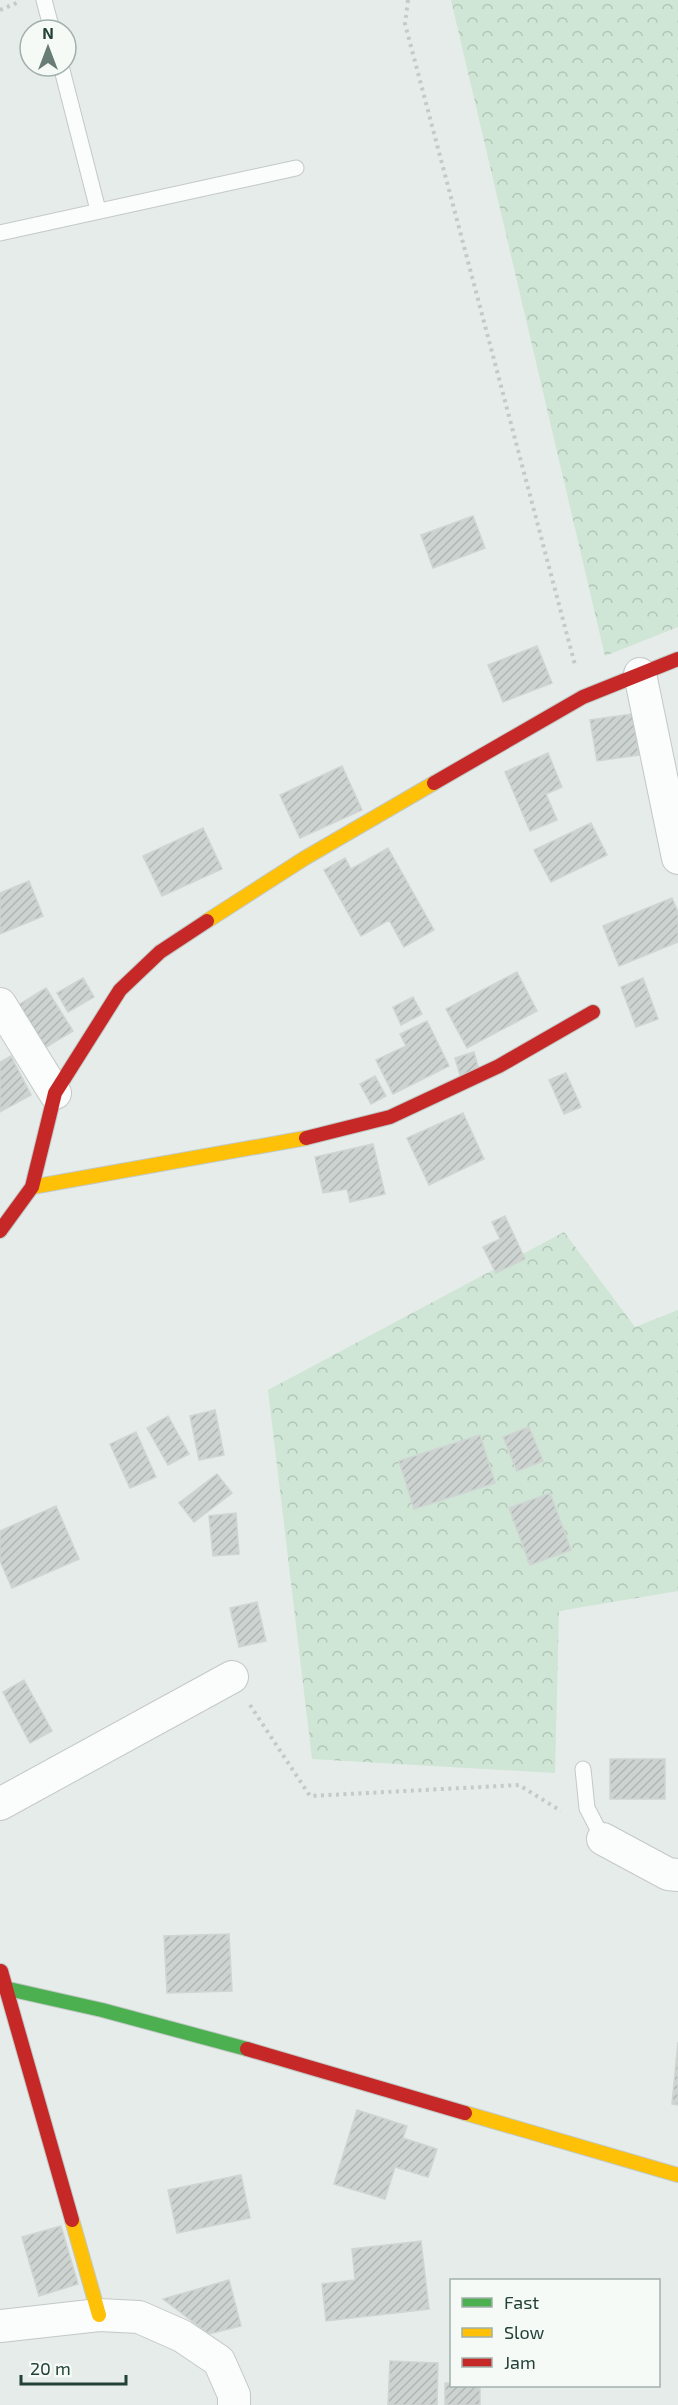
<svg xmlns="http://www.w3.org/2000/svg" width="678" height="2405" font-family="'Exo 2',sans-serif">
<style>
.forest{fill:url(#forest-crowns)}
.building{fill:url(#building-hatch);stroke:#cfd5d2;stroke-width:1.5}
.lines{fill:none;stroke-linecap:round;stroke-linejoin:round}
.lane-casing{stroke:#c3c9c6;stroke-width:17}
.street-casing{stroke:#c3c9c6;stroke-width:34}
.fast-casing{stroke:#c1c9c6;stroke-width:16}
.slow-casing{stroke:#c1c9c6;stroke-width:16}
.jam-casing{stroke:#c1c9c6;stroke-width:16}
.path{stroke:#c2cbc8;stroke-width:4;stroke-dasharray:3 4.5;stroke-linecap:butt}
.lane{stroke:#fbfcfc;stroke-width:15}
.street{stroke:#fbfcfc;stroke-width:32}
.fast{stroke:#4caf50;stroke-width:14}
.slow{stroke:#ffc107;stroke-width:14}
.jam{stroke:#c62828;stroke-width:14}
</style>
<defs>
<pattern id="forest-crowns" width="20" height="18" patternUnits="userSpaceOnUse" patternTransform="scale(1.5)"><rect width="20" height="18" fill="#cfe5d5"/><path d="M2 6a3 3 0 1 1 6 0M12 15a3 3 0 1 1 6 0" fill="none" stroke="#b1c6b8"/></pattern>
<pattern id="building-hatch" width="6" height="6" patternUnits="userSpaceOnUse" patternTransform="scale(1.5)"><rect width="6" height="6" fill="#cdd3d0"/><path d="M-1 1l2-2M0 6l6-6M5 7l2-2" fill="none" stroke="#b0b6b3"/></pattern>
</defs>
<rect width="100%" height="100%" fill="#e6ece9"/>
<path class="forest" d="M451,0H678V627L605,656Z
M564,1232L635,1327L678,1310V1591L559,1611L555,1773L312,1759L268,1390Z"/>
<path class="building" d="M473,516L485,548L433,568L421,535Z
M537,646L552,683L503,702L488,665Z
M632,714L639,755L597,761L590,720Z
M548,753L562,787L546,794L557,820L530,831L505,772Z
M342,766L362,810L300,838L280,795Z
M591,823L607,855L551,882L534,850Z
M203,828L222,869L162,896L143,856Z
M388,848L434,930L404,947L389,920L361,936L324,870L345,858L351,869Z
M29,881L43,916L0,934V893Z
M672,898L678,912V942L619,966L603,926Z
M517,972L537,1011L467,1048L446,1009Z
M83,978L94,997L68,1012L57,993Z
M643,978L658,1019L636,1027L621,987Z
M46,988L73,1031L43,1049L15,1007Z
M413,997L422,1014L401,1025L393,1007Z
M427,1021L449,1066L393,1094L376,1060L406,1046L400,1034Z
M474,1052L479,1070L460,1075L455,1058Z
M11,1056L31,1095L0,1112V1062Z
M566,1073L581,1107L564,1114L549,1080Z
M375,1076L386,1096L371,1104L360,1084Z
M463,1113L484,1159L429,1185L407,1138Z
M373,1144L385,1194L350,1202L347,1189L323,1193L315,1157Z
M505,1216L525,1259L496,1273L483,1247L500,1239L492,1222Z
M215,1410L224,1455L199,1460L190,1416Z
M168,1416L189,1454L168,1465L147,1428Z
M529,1427L543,1461L517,1471L503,1437Z
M136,1432L156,1477L130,1488L110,1444Z
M480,1435L495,1483L414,1509L399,1461Z
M217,1474L232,1493L194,1522L179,1503Z
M550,1493L571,1550L530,1565L509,1508Z
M56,1506L79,1559L12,1588L0,1561V1531Z
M236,1513L239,1554L213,1556L209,1516Z
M257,1602L266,1641L239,1647L230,1608Z
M24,1680L52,1731L30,1743L3,1692Z
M610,1759H665V1799H610Z
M229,1934L232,1991L167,1993L164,1936Z
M678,2042V2105L672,2104Z
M357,2110L407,2126L403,2138L437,2149L428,2177L395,2167L385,2199L334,2184Z
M241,2175L250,2218L177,2233L168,2190Z
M61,2226L78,2284L39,2296L22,2237Z
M421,2241L429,2309L326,2321L322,2284L355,2280L352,2249Z
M229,2280L241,2326L209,2334L163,2299Z
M390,2361L438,2363L437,2405H388Z
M445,2383H452V2386H480V2405H445Z"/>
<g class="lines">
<g class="lane-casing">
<path id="lane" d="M44,0L52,30
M61,66L98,210
M0,233L296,168
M583,1769L587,1808L603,1839"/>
</g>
<g class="street-casing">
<path id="street" d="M640,674L678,858
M0,1004L55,1093
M0,1804L232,1677
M603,1839L668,1874L678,1875
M0,2326L99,2315L139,2317L182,2336L219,2361L234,2395V2405"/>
</g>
<g class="fast-casing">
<path id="fast" d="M0,1987L102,2010L247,2049"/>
</g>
<g class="slow-casing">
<path id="slow" d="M207,921L305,858L434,783
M32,1187L306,1138
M465,2113L678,2175
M72,2220L99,2315"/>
</g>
<g class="jam-casing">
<path id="jam" d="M434,783L583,697L678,659
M306,1138L390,1117L499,1066L593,1012
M0,1231L32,1187L55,1093L120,990L160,952L207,921
M1,1971L72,2220
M247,2049L465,2113"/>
</g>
<path class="path" d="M408,0L405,24L575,665
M0,10L19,2
M250,1705L310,1796L519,1785L561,1811"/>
<use href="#lane" class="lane"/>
<use href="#street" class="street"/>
<use href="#fast" class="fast"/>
<use href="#slow" class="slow"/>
<use href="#jam" class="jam"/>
</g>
<rect x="450" y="2279" width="210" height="108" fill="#f5faf7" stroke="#a1b0ab" stroke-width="1.5"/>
<rect x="462" y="2298" width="30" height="9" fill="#4caf50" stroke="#a1b0ab" stroke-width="1.5"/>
<text x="504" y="2309" font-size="18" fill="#224138">Fast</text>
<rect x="462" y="2328" width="30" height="9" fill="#ffc107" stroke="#a1b0ab" stroke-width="1.5"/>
<text x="504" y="2339" font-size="18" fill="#224138">Slow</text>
<rect x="462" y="2358" width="30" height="9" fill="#c62828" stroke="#a1b0ab" stroke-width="1.5"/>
<text x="504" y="2369" font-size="18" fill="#224138">Jam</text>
<g transform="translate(48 48)"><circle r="28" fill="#f5faf7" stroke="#a1b0ab" stroke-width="1.5"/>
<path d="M0-4.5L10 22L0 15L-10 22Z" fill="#677d76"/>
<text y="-9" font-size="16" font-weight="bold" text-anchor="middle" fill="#224138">N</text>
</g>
<path d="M21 2375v9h105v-9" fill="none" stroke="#224138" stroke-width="3"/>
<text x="30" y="2375" font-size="18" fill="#224138" stroke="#f5faf7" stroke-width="4.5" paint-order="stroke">20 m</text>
</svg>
